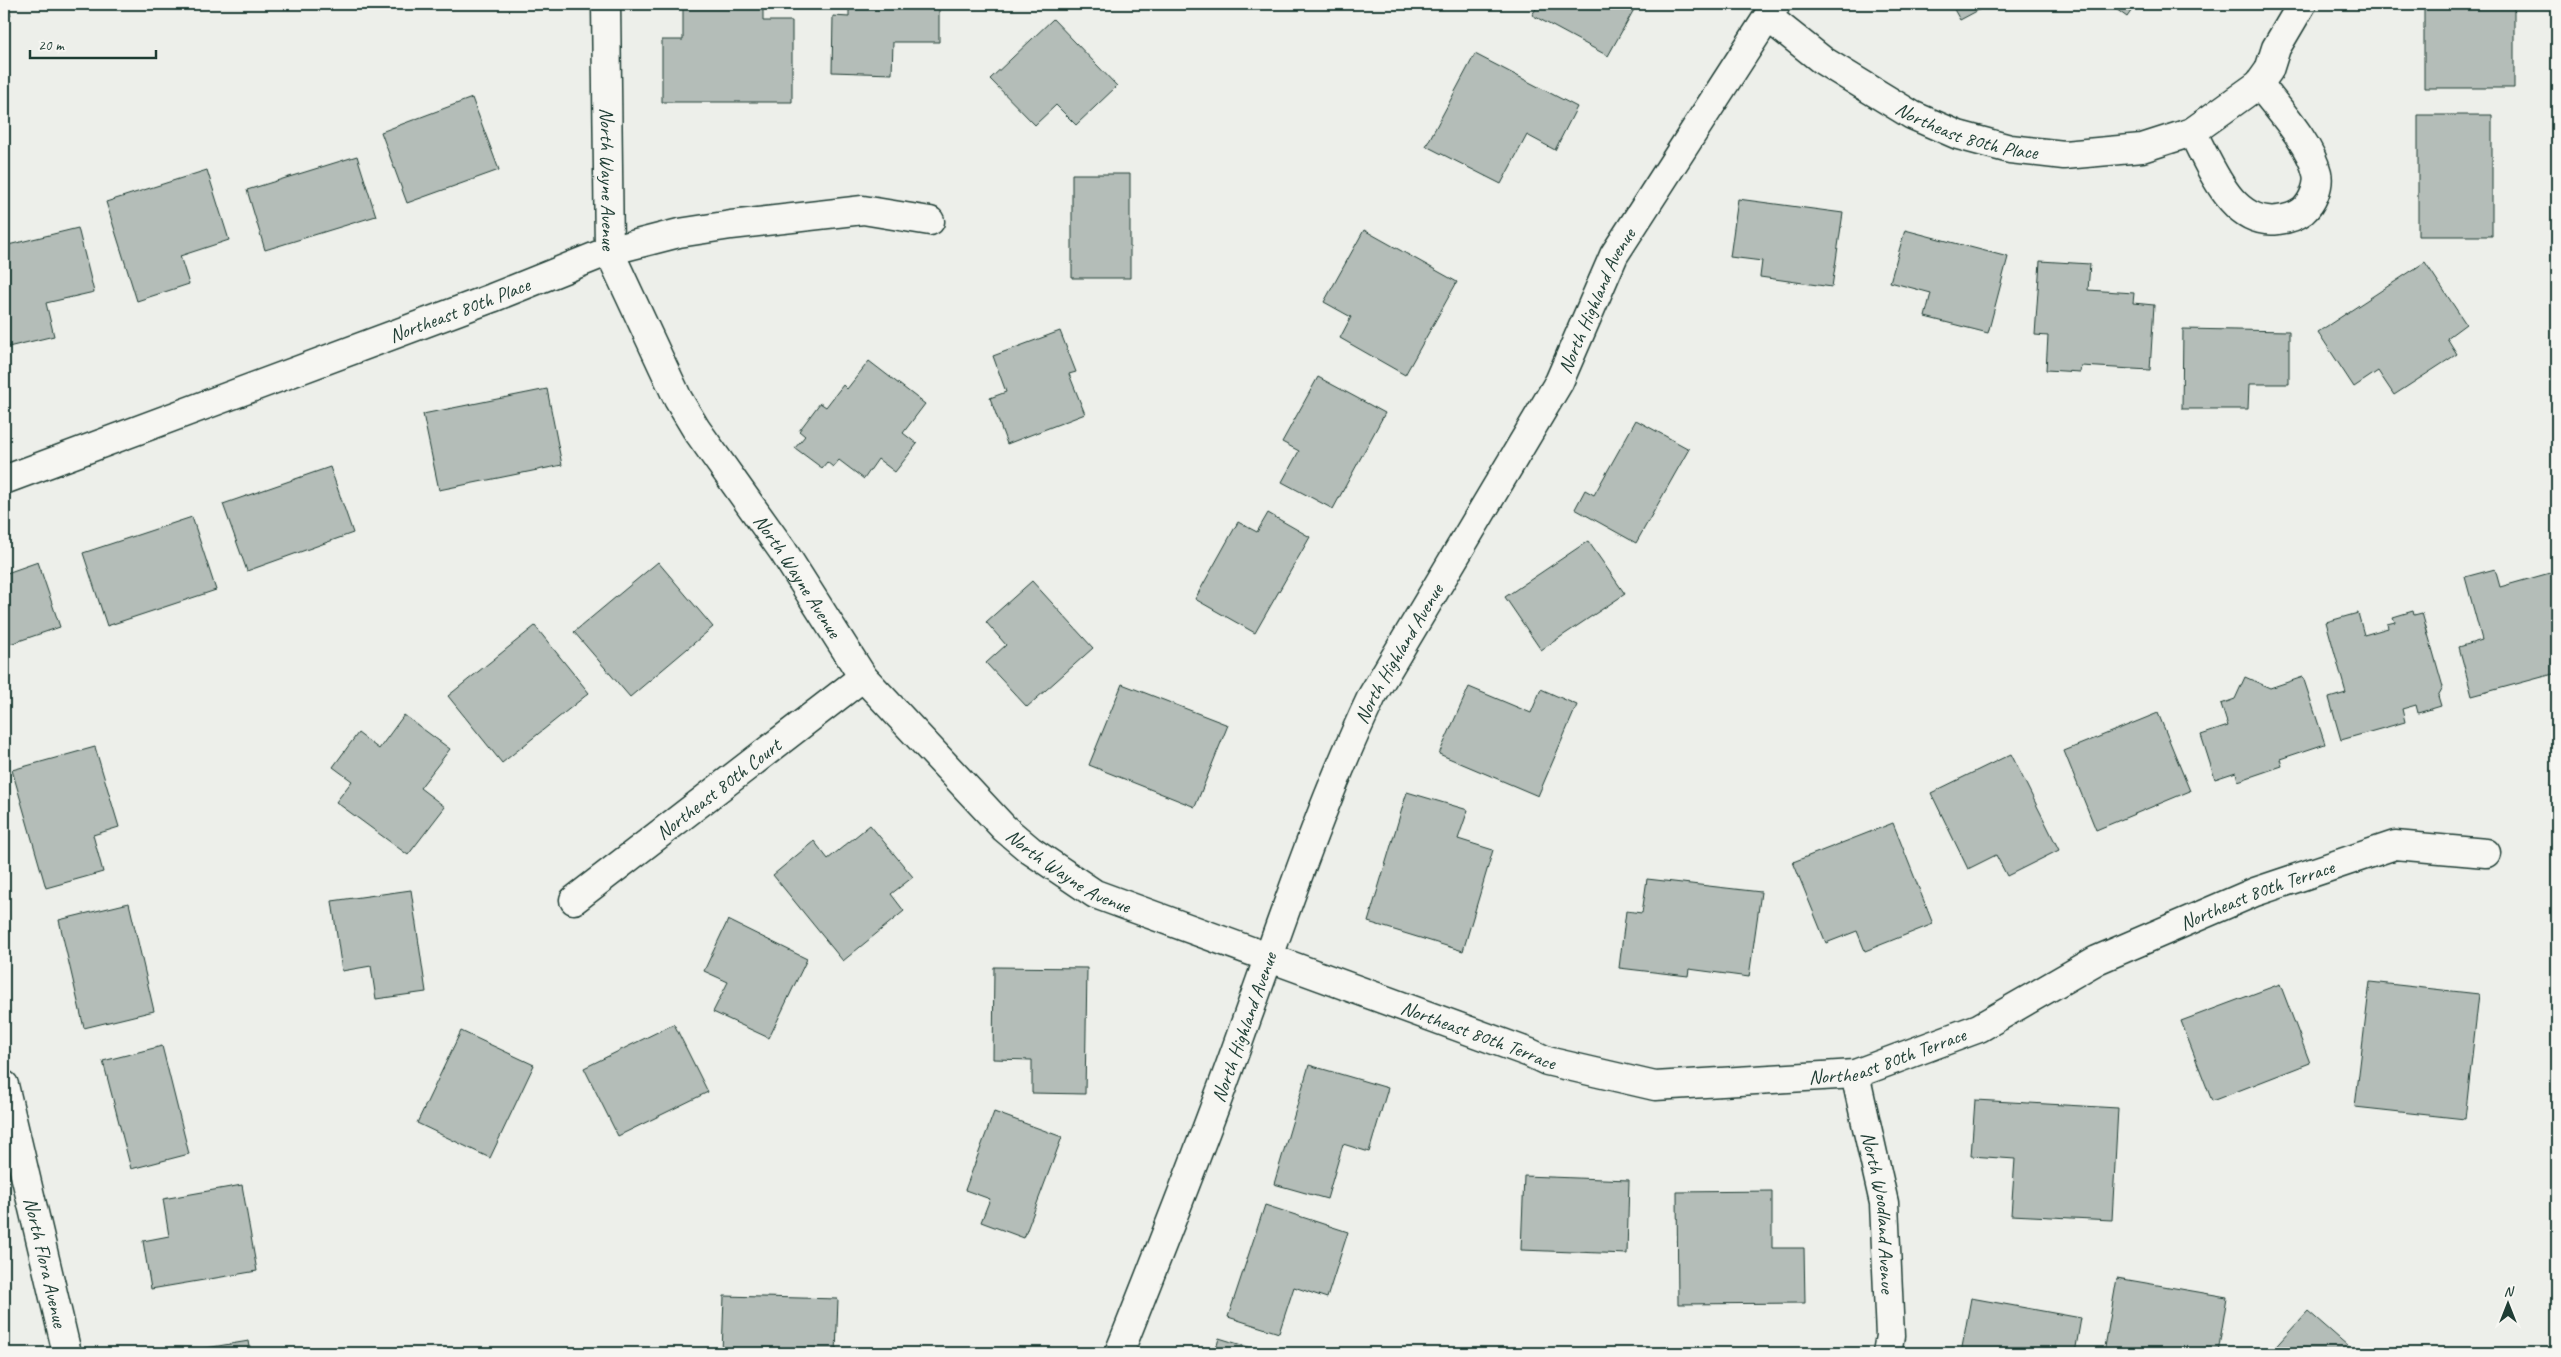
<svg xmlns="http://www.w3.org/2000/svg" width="2561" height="1357" font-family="Caveat,sans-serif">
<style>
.building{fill:#b4bdb8;stroke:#1f3d34}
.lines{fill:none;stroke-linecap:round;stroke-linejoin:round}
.minor-casing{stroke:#1f3d34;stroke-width:31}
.minor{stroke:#f6f6f2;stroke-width:28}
.labels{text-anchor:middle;stroke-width:4.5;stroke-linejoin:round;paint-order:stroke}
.street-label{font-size:20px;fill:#1f3d34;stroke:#f6f6f2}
</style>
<rect width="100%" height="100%" fill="#edefea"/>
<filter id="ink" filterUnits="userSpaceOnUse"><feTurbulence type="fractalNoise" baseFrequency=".02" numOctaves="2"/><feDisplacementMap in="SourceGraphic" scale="10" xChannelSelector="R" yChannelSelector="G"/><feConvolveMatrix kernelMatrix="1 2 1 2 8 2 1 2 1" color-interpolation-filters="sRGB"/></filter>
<g filter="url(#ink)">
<path class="building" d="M4,4H6L11,15L4,18Z
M683,4H763V21H792V102H662V40H683Z
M849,4H939V42H893L892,74L832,72L833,16L849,17Z
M1539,4H1637L1608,56L1532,15Z
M1951,4H1990L1960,20Z
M2109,4H2136L2127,17Z
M2424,4H2514V88H2424Z
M1053,19L1117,86L1076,125L1056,105L1035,125L990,79Z
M1475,54L1577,107L1555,150L1527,135L1501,184L1426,146Z
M472,98L499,170L407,203L381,132Z
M2418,115H2492V236H2418Z
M357,156L376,216L265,250L247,190Z
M207,170L229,240L180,256L189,284L137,301L106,202Z
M1072,174H1130V278H1072Z
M1738,199L1843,213L1832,287L1760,277L1762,261L1730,257Z
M78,228L94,292L46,303L54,336L4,348V246Z
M1364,230L1457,282L1405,375L1340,338L1351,317L1324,302Z
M1905,230L2008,257L1988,333L1925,317L1931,293L1890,282Z
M2040,261L2090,264L2088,290L2134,293L2133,303L2154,305L2150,370L2081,366L2080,372L2046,370L2048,336L2035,335Z
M2425,262L2466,324L2447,338L2457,354L2394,395L2378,371L2354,387L2318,332Z
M2183,329L2289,331V384H2249L2248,409H2182Z
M1060,331L1076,372L1069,374L1085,414L1007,444L990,398L1006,392L993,356Z
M869,361L925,404L903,433L917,444L895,472L878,459L864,479L839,460L833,467L827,462L822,468L795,448L805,436L799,431L820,403L826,407L843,385L847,389Z
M1318,377L1385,413L1333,509L1282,482L1299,451L1282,442Z
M547,389L562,465L439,490L423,414Z
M1636,420L1689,449L1636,543L1575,509L1585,490L1594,495Z
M330,467L353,533L247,571L223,504Z
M1268,513L1310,537L1255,633L1195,599L1238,522L1257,532Z
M192,517L216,590L107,626L83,553Z
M1588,541L1625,594L1541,650L1505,597Z
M38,562L60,627L4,646V574Z
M658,562L713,627L630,697L574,632Z
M2495,569L2500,587L2557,571V673L2472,696L2459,647L2482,640L2465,577Z
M1032,581L1093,648L1027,707L986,663L1006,645L986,622Z
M2413,611L2414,615L2422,613L2443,687L2438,696L2441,706L2418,713L2416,705L2402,709L2405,722L2341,740L2329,698L2346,693L2326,622L2358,613L2364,635L2388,628L2387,624L2395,622L2393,617Z
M535,626L589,693L502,763L448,696Z
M2245,677L2270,688L2303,677L2325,744L2280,759L2282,766L2238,781L2236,772L2215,779L2201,735L2228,726L2221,704L2235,699Z
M1122,684L1228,725L1195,807L1089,765Z
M1469,687L1531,713L1541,689L1577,705L1538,796L1439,754Z
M2158,713L2190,791L2096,830L2064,751Z
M404,715L450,749L420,788L445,807L408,855L336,802L352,781L333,767L358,733L379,749Z
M95,747L119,827L93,835L103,872L46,888L12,770Z
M2011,754L2059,850L2007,876L1996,855L1968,869L1931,793Z
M1407,792L1468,810L1458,839L1493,850L1463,951L1368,922Z
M1893,823L1933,924L1865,951L1857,931L1826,943L1793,862Z
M870,825L913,877L891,894L904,911L843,961L773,875L814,841L828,859Z
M1647,879L1761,892L1749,977L1689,969L1688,976L1619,968L1626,911L1642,913Z
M411,890L426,992L376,999L371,966L342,971L332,901Z
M129,903L154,1011L84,1028L59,920Z
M728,920L807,959L769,1038L713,1012L728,982L704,971Z
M994,967L1087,968L1085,1094L1032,1093V1060L993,1059Z
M2370,982L2479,994L2465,1119L2355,1107Z
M2280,984L2310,1063L2212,1101L2181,1021Z
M674,1024L708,1092L618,1136L584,1068Z
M461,1031L534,1065L490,1158L417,1123Z
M162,1046L189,1154L131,1169L103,1061Z
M1309,1065L1388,1088L1369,1152L1343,1144L1327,1199L1274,1184Z
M1975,1100L2118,1108L2112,1220L2011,1215L2015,1159L1971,1156Z
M994,1112L1062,1137L1024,1238L981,1222L990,1199L965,1190Z
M1524,1176L1629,1180L1627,1254L1521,1250Z
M242,1185L257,1271L151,1289L143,1241L169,1236L163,1199Z
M1772,1191V1248H1804L1805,1303L1678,1304L1677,1192Z
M1265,1205L1348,1232L1327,1298L1294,1287L1279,1333L1228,1317Z
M2117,1278L2227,1297L2218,1353H2104Z
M724,1296L838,1299L836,1353H722Z
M1971,1298L2081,1318L2075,1353H1961Z
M2308,1311L2356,1353H2270Z
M1219,1338L1268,1353H1215Z
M249,1341L251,1353H175Z"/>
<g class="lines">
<g class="minor-casing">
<g id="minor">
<path id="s1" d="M606,4L609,251L678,399L696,429L783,551L863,677L1004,828L1030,850L1095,894L1530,1053L1547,1061L1655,1086L1855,1074L1979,1028L2097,960L2255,892L2395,845L2486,853"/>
<path id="s2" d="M1768,17L1822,60L1912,115L1958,135L2010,149L2064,155L2142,148L2192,132L2259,84L2269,70L2276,48L2302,4"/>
<path d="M2192,132C2211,166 2231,226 2278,220C2288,219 2295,217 2303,211C2312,203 2320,186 2317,173C2310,143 2278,109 2259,84"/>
<path id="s3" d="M4,480L492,298L609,251L679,233L731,225L863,210L930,221"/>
<path id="s4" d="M574,900L863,677"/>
<path id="s5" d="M1855,1074L1884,1203L1890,1336L1887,1353"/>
<path id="s6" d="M4,1085L67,1353"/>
<path id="s7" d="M1119,1353C1161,1248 1203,1142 1241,1035C1282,921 1320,806 1372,696L1559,382L1614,255L1776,4"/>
</g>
</g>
<use href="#minor" class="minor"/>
</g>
</g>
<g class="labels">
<g class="street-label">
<text dy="7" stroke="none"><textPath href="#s2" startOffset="232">Northeast 80th Place</textPath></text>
<text dy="7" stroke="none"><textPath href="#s1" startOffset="175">North Wayne Avenue</textPath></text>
<text dy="7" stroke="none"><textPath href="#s7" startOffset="1159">North Highland Avenue</textPath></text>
<text dy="7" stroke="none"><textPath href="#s3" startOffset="486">Northeast 80th Place</textPath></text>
<text dy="7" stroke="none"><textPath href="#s1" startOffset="624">North Wayne Avenue</textPath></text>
<text dy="7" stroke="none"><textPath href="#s7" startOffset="754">North Highland Avenue</textPath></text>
<text dy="7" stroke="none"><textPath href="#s4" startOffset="182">Northeast 80th Court</textPath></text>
<text dy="7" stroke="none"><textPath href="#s1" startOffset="1029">North Wayne Avenue</textPath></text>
<text dy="7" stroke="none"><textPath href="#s1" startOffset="2298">Northeast 80th Terrace</textPath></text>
<text dy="7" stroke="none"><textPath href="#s7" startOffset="349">North Highland Avenue</textPath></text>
<text dy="7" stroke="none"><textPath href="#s1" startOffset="1472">Northeast 80th Terrace</textPath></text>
<text dy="7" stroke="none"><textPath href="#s1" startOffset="1892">Northeast 80th Terrace</textPath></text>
<text dy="7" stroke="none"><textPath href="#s5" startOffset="141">North Woodland Avenue</textPath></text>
<text dy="7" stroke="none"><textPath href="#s6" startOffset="182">North Flora Avenue</textPath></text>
</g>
</g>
<rect width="2561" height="1357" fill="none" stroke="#f6f6f2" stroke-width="20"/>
<rect x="10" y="10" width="2541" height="1337" fill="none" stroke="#1f3d34" stroke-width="2" filter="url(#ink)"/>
<g transform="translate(2508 1304)" stroke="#f6f6f2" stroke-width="4" paint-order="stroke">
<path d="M0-4L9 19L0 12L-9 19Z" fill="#1f3d34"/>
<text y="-8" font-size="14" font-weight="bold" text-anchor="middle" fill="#1f3d34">N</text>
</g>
<path d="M30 50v8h126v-8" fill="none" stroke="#1f3d34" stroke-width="2.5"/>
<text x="38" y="50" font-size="15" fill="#1f3d34" stroke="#f6f6f2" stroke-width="4" paint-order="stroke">20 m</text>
</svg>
